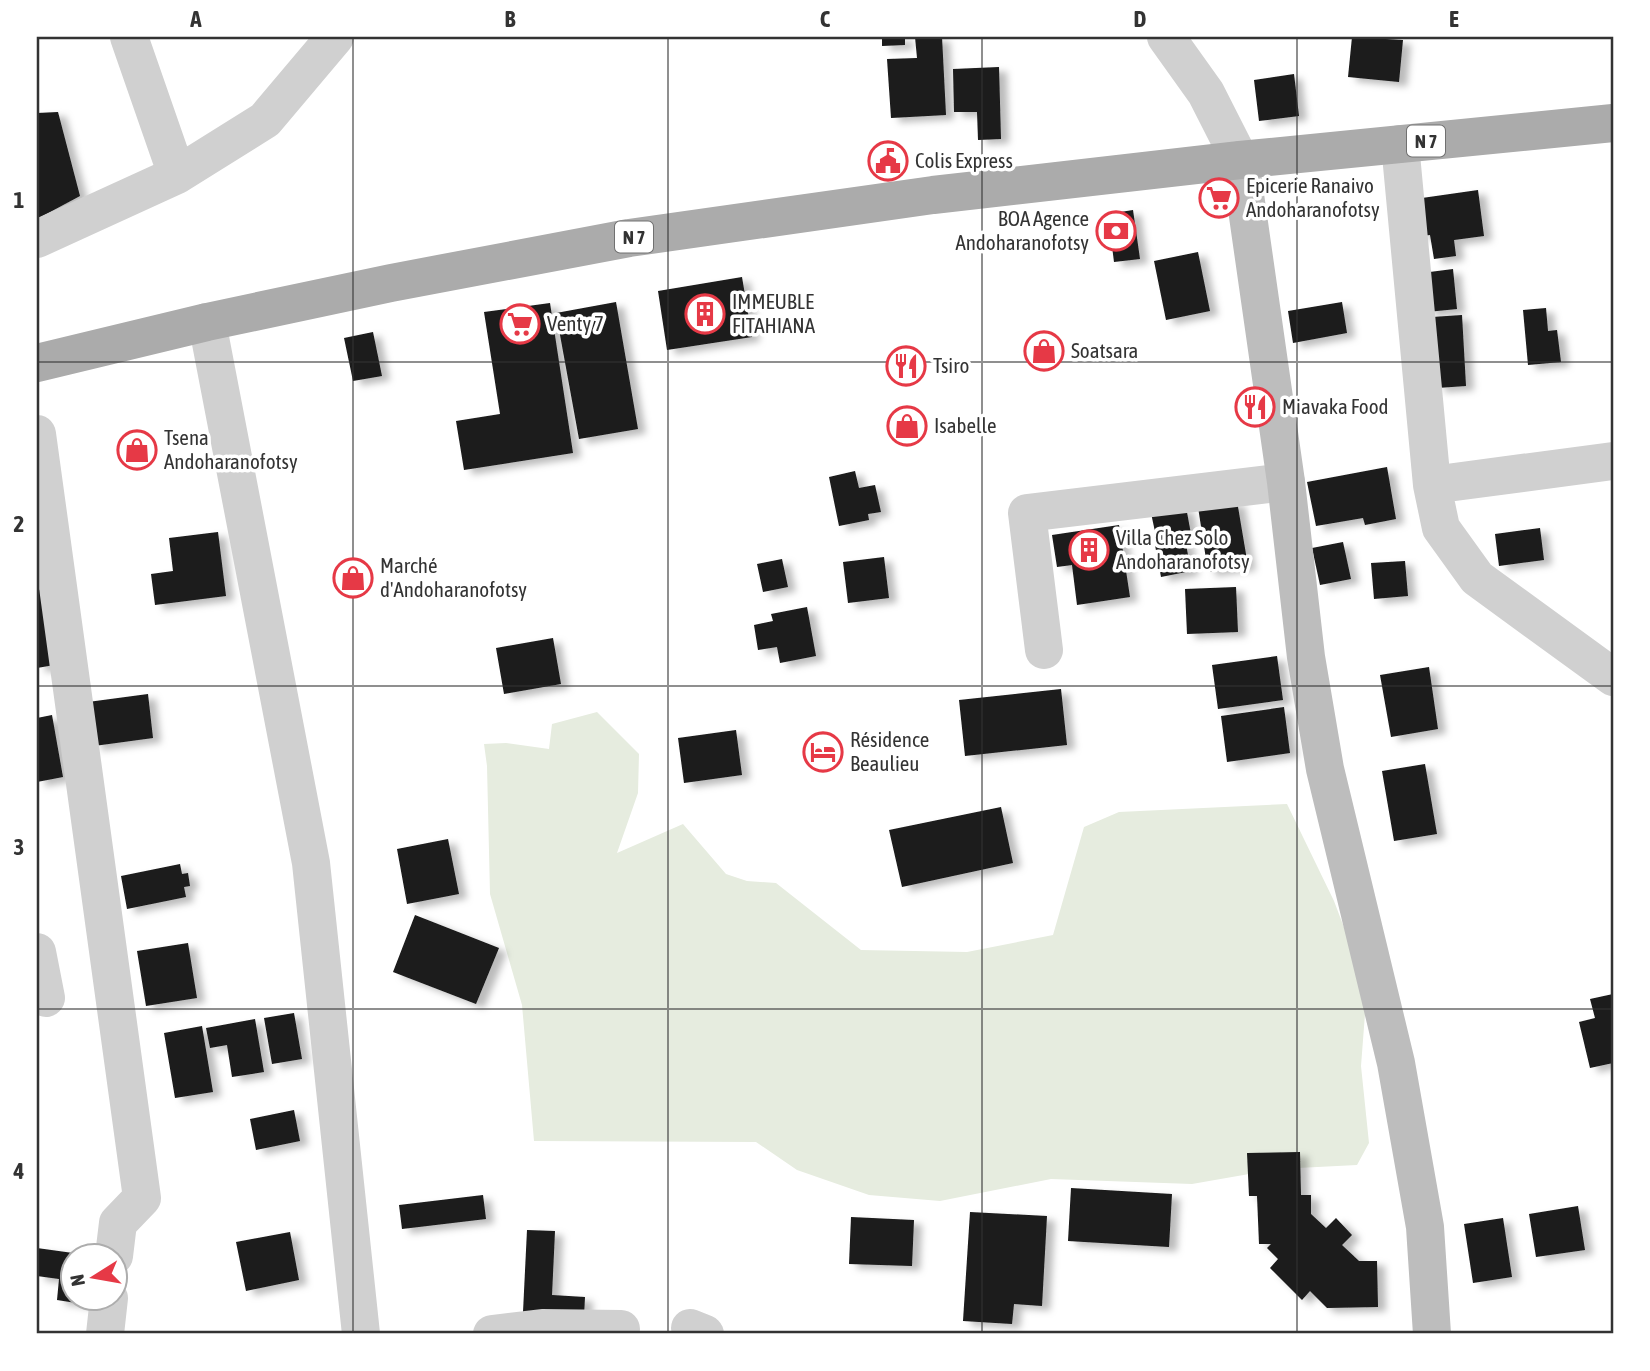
<svg xmlns="http://www.w3.org/2000/svg" width="1650" height="1371" font-family="'Asap Condensed',sans-serif">
<style>
.green{fill:#e6ecdf}
.building{fill:#1a1a1a;filter:url(#shadow)}
.lines{fill:none;stroke-linecap:round;stroke-linejoin:round}
.street{stroke:#d0d0d0;stroke-width:38}
.secondary{stroke:#bdbdbd;stroke-width:38}
.primary{stroke:#ababab;stroke-width:38}
.grid{fill:none;stroke:#333;stroke-width:2;stroke-opacity:0.55}
.labels{text-anchor:middle;stroke-width:7;stroke-linejoin:round;paint-order:stroke}
.shield{fill:#fff;stroke:#707070;stroke-width:2}
.shield-label{font-size:19px;font-weight:bold;fill:#333}
.poi-label{font-size:21px;fill:#333;stroke:#fff;text-anchor:start}
.neatline{fill:none;stroke:#333;stroke-width:2.5}
.grid-label{font-size:23px;text-anchor:middle;font-weight:bold;fill:#333}
</style>
<defs>
<filter id="shadow"><feDropShadow dx="8" dy="4.5" stdDeviation="3.5" flood-color="#0004"/></filter>
</defs>
<rect width="100%" height="100%" fill="#fff"/>
<path class="green" d="M597,712L639,754L638,793L617,853L683,824L726,874L747,881L776,883L861,950L967,952L1053,935L1084,827L1119,812L1287,804L1334,901L1367,988L1361,1066L1369,1143L1357,1165L1278,1169L1192,1184L1051,1179L940,1201L869,1195L797,1170L756,1142L534,1141L522,1005L490,894L487,766L484,744L506,743L549,749L552,724Z"/>
<path class="building" d="M882,37H905V45L882,46Z
M915,37H942L946,115L891,118L887,59L917,58Z
M1352,37L1403,40L1399,82L1348,77Z
M999,67L1001,139L978,140L977,112H954L953,69Z
M1294,74L1299,116L1259,121L1254,80Z
M58,112L80,196L37,219V113Z
M1478,190L1484,236L1454,240L1456,256L1434,259L1430,235L1421,236L1415,199Z
M1133,210L1140,259L1114,262L1108,214Z
M1198,252L1210,311L1166,320L1154,261Z
M1453,269L1457,309L1427,312L1422,273Z
M742,277L752,337L667,350L658,291Z
M616,302L638,429L579,439L556,313Z
M1342,302L1347,333L1293,343L1288,311Z
M550,303L573,453L464,470L456,421L500,414L484,312Z
M1546,308L1548,331L1557,330L1561,362L1528,365L1523,310Z
M1462,315L1466,386L1437,388L1432,317Z
M373,332L382,376L353,381L344,338Z
M1387,467L1396,519L1365,525L1363,518L1316,526L1307,482Z
M855,471L859,488L875,485L881,512L868,514L869,520L839,526L829,477Z
M1237,501L1248,566L1208,572L1198,507Z
M1186,507L1191,534L1157,541L1151,513Z
M1119,525L1130,597L1077,605L1072,565L1057,567L1052,535Z
M1540,528L1544,560L1499,566L1495,534Z
M218,532L226,596L155,605L151,574L173,571L169,538Z
M1185,539L1191,571L1161,577L1155,545Z
M1343,542L1351,579L1320,585L1312,548Z
M884,557L889,598L848,603L843,562Z
M782,559L788,587L763,592L757,564Z
M1405,561L1408,596L1374,599L1371,563Z
M1236,587L1238,632L1187,634L1185,589Z
M48,588L60,664L37,668V590Z
M807,607L816,656L780,663L777,647L758,650L754,625L773,621L771,614Z
M553,638L561,684L504,694L496,648Z
M1277,656L1283,700L1218,709L1212,665Z
M1429,667L1438,729L1391,737L1380,675Z
M1061,689L1067,745L965,756L959,700Z
M148,694L153,738L94,746L88,702Z
M1284,707L1290,753L1227,762L1221,716Z
M52,715L63,777L37,782V718Z
M736,730L742,775L684,783L678,738Z
M1425,764L1437,834L1394,841L1382,771Z
M1001,807L1013,863L902,887L889,830Z
M448,839L459,894L407,904L397,849Z
M180,864L182,874L188,873L190,886L184,887L186,897L127,909L121,876Z
M415,915L499,948L476,1004L393,972Z
M188,943L197,998L146,1006L137,951Z
M1613,994V1063L1590,1068L1579,1022L1595,1018L1590,999Z
M294,1013L302,1059L272,1064L264,1018Z
M255,1019L264,1072L232,1077L227,1045L210,1048L206,1028Z
M202,1026L213,1092L175,1098L164,1033Z
M294,1110L300,1141L256,1150L250,1119Z
M1300,1152L1301,1195H1311V1214L1326,1228L1336,1218L1352,1235L1342,1245L1359,1261H1377L1378,1307L1327,1308L1310,1291L1302,1300L1270,1268L1278,1259L1267,1248L1271,1244H1259L1257,1196H1249L1247,1153Z
M1071,1188L1172,1194L1169,1247L1068,1241Z
M483,1195L486,1219L402,1229L399,1205Z
M1578,1206L1585,1250L1536,1257L1529,1214Z
M970,1212L1047,1216L1042,1306L1014,1304L1012,1324L963,1321Z
M851,1217L914,1220L912,1266L849,1264Z
M1503,1218L1512,1277L1473,1283L1464,1224Z
M527,1230L555,1231L552,1295L585,1297L584,1316L523,1312Z
M290,1232L299,1280L246,1291L236,1242Z
M37,1248L80,1254L74,1256V1298H90L89,1305L57,1300L59,1279L37,1276Z"/>
<g class="lines">
<path class="street" d="M129,37L177,175
M1166,37L1206,93L1240,160
M1400,144L1432,485L1441,528L1477,578L1613,677
M37,239L177,175L265,120L335,37
M207,322L311,863L361,1334
M37,434L142,1198L118,1223L114,1256
M1432,485L1613,461
M1044,650L1027,513L1286,482
M37,952L46,998
M690,1328L705,1334
M105,1334L109,1298
M492,1334L542,1328L621,1329"/>
<path class="secondary" d="M1240,160L1286,482L1306,657L1325,769L1396,1063L1425,1227L1432,1334"/>
<path class="primary" d="M37,363L207,322L391,283L629,238L933,195L1240,160L1613,123"/>
</g>
<path class="grid" d="M353,37V1334M668,37V1334M982,37V1334M1297,37V1334M37,362H1613M37,686H1613M37,1009H1613"/>
<defs>
<g id="civic-ring" transform="scale(2.0125)"><circle r="9.5" fill="#fff" stroke="#e63946" stroke-width="1.5"/><path d="M-.6-6.5H3V-4.5H.6V-3L4-1V1h2V6H-6V1h2V-1L-.6-3ZM-1.2 2.5V6h2.4V2.5Z" fill="#e63946"/></g>
<g id="supermarket-ring" transform="scale(2.0125)"><circle r="9.5" fill="#fff" stroke="#e63946" stroke-width="1.5"/><path d="M-6-5.5h2.5l.6 2H6L4.5 2H-2.5L-4.4-4H-6ZM-1.5 3.2a1.3 1.3 0 1 0 .1 0ZM3 3.2a1.3 1.3 0 1 0 .1 0Z" fill="#e63946"/></g>
<g id="bank-ring" transform="scale(2.0125)"><circle r="9.5" fill="#fff" stroke="#e63946" stroke-width="1.5"/><path d="M-6-4H6V4H-6ZM0-2.3a2.3 2.3 0 1 0 0 4.6a2.3 2.3 0 1 0 0-4.6Z" fill="#e63946"/></g>
<g id="building-ring" transform="scale(2.0125)"><circle r="9.5" fill="#fff" stroke="#e63946" stroke-width="1.5"/><path d="M-4-6H4V6H1V3H-1V6H-4ZM-2.5-4.3h1.7v1.8h-1.7ZM.8-4.3h1.7v1.8H.8ZM-2.5-1h1.7V.8h-1.7ZM.8-1h1.7V.8H.8Z" fill="#e63946"/></g>
<g id="shop-ring" transform="scale(2.0125)"><circle r="9.5" fill="#fff" stroke="#e63946" stroke-width="1.5"/><path d="M-5-2.5h2.3a2.7 3.5 0 0 1 5.4 0H5L5.5 6h-11ZM-1.5-2.5h3a1.5 2.3 0 0 0-3 0Z" fill="#e63946"/></g>
<g id="restaurant-ring" transform="scale(2.0125)"><circle r="9.5" fill="#fff" stroke="#e63946" stroke-width="1.5"/><path d="M-5-6h1v4h1v-4h1v4h1v-4h1v5L-1.5 .5V6h-2V.5L-5-1ZM5-6V6H3V1.5H1.5Q1.5-4 5-6Z" fill="#e63946"/></g>
<g id="hotel-ring" transform="scale(2.0125)"><circle r="9.5" fill="#fff" stroke="#e63946" stroke-width="1.5"/><path d="M-6-4.5h1.5V1H6V5H4.5V3h-9V5H-6ZM-4 0a1.8 1.8 0 1 1 3.6 0ZM.5 0V-2.5h3Q6-2.5 6 0Z" fill="#e63946"/></g>
</defs>
<g fill-rule="evenodd">
<use href="#civic-ring" x="888" y="161"/>
<use href="#supermarket-ring" x="1219" y="198"/>
<use href="#bank-ring" x="1116" y="231"/>
<use href="#building-ring" x="705" y="314"/>
<use href="#supermarket-ring" x="520" y="324"/>
<use href="#shop-ring" x="1044" y="351"/>
<use href="#restaurant-ring" x="906" y="366"/>
<use href="#restaurant-ring" x="1255" y="407"/>
<use href="#shop-ring" x="907" y="426"/>
<use href="#shop-ring" x="137" y="450"/>
<use href="#building-ring" x="1089" y="550"/>
<use href="#shop-ring" x="353" y="578"/>
<use href="#hotel-ring" x="823" y="752"/>
</g>
<g class="labels">
<g class="shield">
<rect x="1407" y="125.5" width="38" height="31" rx="5"/>
<rect x="615" y="221.5" width="38" height="31" rx="5"/>
</g>
<g class="shield-label">
<text x="1426" y="148">N 7</text>
<text x="634" y="244">N 7</text>
</g>
<g class="poi-label">
<text x="915" y="168">Colis Express</text>
<text x="1246" y="193">Epicerie Ranaivo<tspan x="1246" dy="24">Andoharanofotsy</tspan></text>
<text x="1089" y="226" text-anchor="end">BOA Agence<tspan x="1089" dy="24">Andoharanofotsy</tspan></text>
<text x="732" y="309">IMMEUBLE<tspan x="732" dy="24">FITAHIANA</tspan></text>
<text x="547" y="331">Venty 7</text>
<text x="1071" y="358">Soatsara</text>
<text x="933" y="373">Tsiro</text>
<text x="1282" y="414">Miavaka Food</text>
<text x="934" y="433">Isabelle</text>
<text x="164" y="445">Tsena<tspan x="164" dy="24">Andoharanofotsy</tspan></text>
<text x="1116" y="545">Villa Chez Solo<tspan x="1116" dy="24">Andoharanofotsy</tspan></text>
<text x="380" y="573">Marché<tspan x="380" dy="24">d'Andoharanofotsy</tspan></text>
<text x="850" y="747">Résidence<tspan x="850" dy="24">Beaulieu</tspan></text>
</g>
</g>
<rect width="1650" height="1371" fill="none" stroke="#ffffff" stroke-width="77"/>
<g transform="translate(94 1277) rotate(259)"><circle r="33" fill="#ffffff" stroke="#adadad" stroke-width="2"/>
<path d="M0-5L12 26L0 18L-12 26Z" fill="#e63946"/>
<text y="-10" font-size="19" font-weight="bold" text-anchor="middle" fill="#333333">N</text>
</g>
<rect x="38" y="38" width="1574" height="1294" class="neatline"/>
<g class="grid-label">
<text x="196" y="27">A</text>
<text x="510" y="27">B</text>
<text x="825" y="27">C</text>
<text x="1140" y="27">D</text>
<text x="1454" y="27">E</text>
<text x="19" y="208">1</text>
<text x="19" y="532">2</text>
<text x="19" y="855">3</text>
<text x="19" y="1179">4</text>
</g>
</svg>
